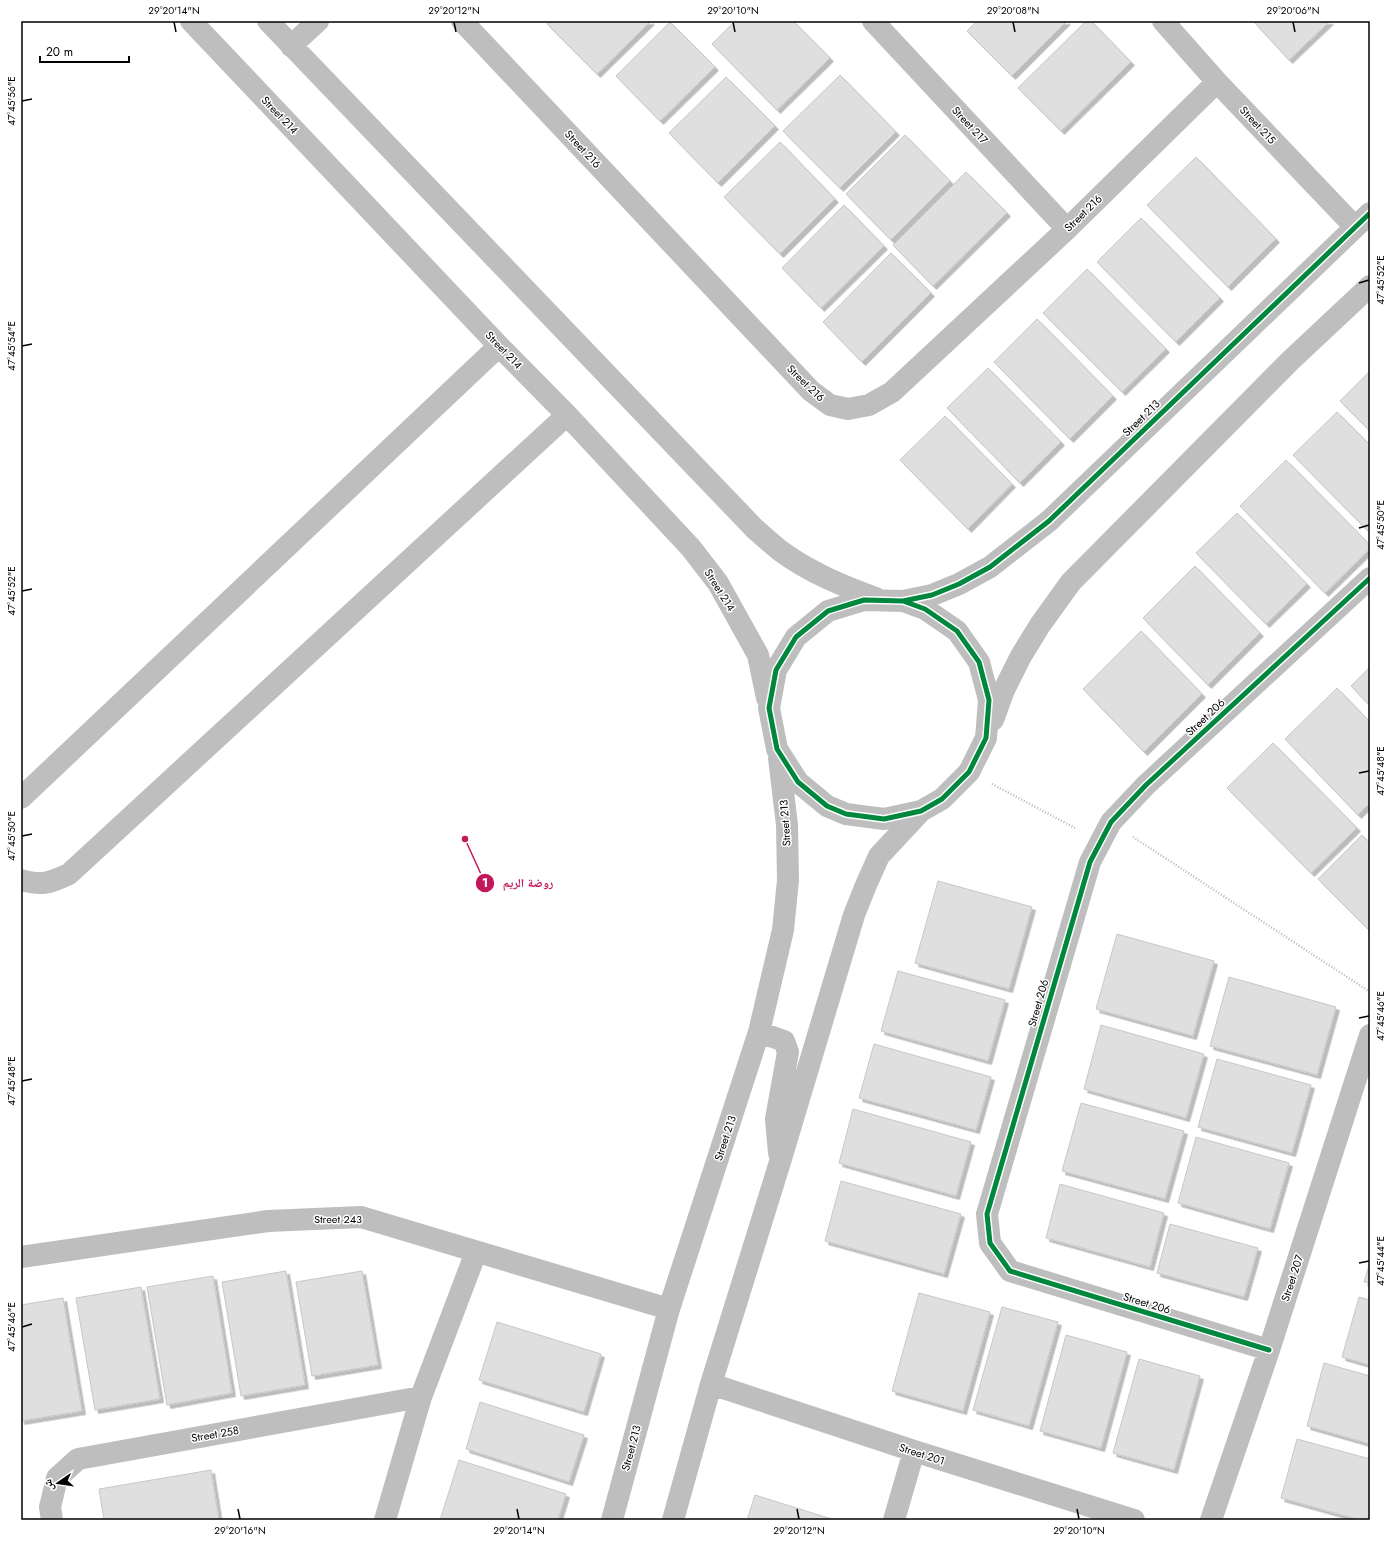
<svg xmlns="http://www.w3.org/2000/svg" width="1391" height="1541" font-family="Jost,'Noto Naskh Arabic',sans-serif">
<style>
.building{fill:#dfdfdf;stroke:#c7c7c7;filter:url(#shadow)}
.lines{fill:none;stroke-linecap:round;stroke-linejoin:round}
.path{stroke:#b9b9b9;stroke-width:2.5;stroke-dasharray:1 2;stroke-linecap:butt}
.minor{stroke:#bebebe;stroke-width:22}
.cycleway-casing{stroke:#fff;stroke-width:8}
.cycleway{stroke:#00873e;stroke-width:5}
.ticks{fill:none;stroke:#000;stroke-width:1.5}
.labels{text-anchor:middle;stroke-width:3;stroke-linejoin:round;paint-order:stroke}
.street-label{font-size:11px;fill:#000;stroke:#fff}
.leader{fill:none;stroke:#c2185b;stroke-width:1.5}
.callout-dot{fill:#c2185b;stroke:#fff;stroke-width:1.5}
.mark-label{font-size:12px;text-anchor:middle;font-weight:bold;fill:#fff}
.callout-label{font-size:12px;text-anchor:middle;font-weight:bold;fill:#c2185b;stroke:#fff;stroke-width:3;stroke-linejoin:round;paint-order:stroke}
.neatline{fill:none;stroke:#000;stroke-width:1.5}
.ticks-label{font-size:10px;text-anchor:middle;fill:#000}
</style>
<defs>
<filter id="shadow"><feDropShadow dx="3.5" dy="3.5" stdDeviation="0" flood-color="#0004"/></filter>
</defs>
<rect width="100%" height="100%" fill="#fff"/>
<path class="building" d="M549,21H651L597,74L547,24Z
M735,21H793L830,58L777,110L712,44Z
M977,21H1067L1012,76L967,31Z
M1086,21H1091L1131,62L1061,131L1018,88Z
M1253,21H1330L1289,60Z
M670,22L715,67L660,121L616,76Z
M840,75L896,132L840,188L783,131Z
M726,77L775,126L718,183L669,133Z
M905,135L950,181L891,240L846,194Z
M780,142L835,199L780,254L724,197Z
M1196,157L1276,239L1228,287L1147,205Z
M966,172L1007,213L933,286L893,245Z
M844,205L884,246L821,308L782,268Z
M1141,218L1220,298L1176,342L1097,262Z
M891,253L931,293L862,362L823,322Z
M1087,269L1166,349L1122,392L1043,313Z
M1037,319L1113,396L1070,439L994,362Z
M988,368L1061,442L1020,483L947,408Z
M1370,371V431L1340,401Z
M1337,412L1370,445V533L1293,455Z
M945,416L1012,484L968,529L900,460Z
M1286,460L1370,545V549L1325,593L1240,506Z
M1237,513L1307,584L1266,624L1196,553Z
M1195,566L1260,633L1208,685L1143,618Z
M1141,631L1202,694L1144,752L1083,689Z
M1370,667V706L1351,686Z
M1337,688L1370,722V803L1358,815L1285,739Z
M1273,743L1357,828L1311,873L1227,788Z
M1362,835L1370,843V931L1318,879Z
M938,881L1032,907L1009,989L915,963Z
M1117,934L1214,961L1193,1036L1096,1009Z
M898,971L1005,1000L988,1061L881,1031Z
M1229,977L1336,1007L1317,1075L1210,1046Z
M1101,1025L1204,1054L1186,1118L1084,1089Z
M874,1044L991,1077L976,1130L859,1098Z
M1217,1059L1311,1085L1292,1153L1198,1127Z
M1081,1103L1184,1131L1165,1199L1062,1171Z
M853,1109L971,1142L956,1196L839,1163Z
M1196,1137L1289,1163L1270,1229L1178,1203Z
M841,1181L961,1214L944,1274L825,1241Z
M1060,1184L1164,1213L1150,1267L1046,1238Z
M1170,1224L1258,1248L1244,1297L1157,1273Z
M1370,1262V1283L1364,1282Z
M286,1271L305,1385L241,1396L222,1282Z
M362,1271L378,1365L312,1376L296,1282Z
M213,1276L232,1393L167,1405L147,1287Z
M141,1287L160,1399L95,1410L76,1298Z
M919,1293L990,1312L963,1411L892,1391Z
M1359,1297L1370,1300V1365L1342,1357Z
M63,1298L82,1411L21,1421V1305Z
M1002,1307L1058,1322L1029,1426L973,1410Z
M497,1322L601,1354L584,1412L479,1380Z
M1066,1335L1127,1352L1101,1448L1040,1431Z
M1139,1359L1200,1376L1174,1470L1113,1453Z
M1324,1363L1370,1376V1444L1307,1426Z
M480,1402L584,1435L569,1482L466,1449Z
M1297,1439L1370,1459V1520H1360L1281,1498Z
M459,1460L566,1494L558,1520H440Z
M211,1470L219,1520H104L99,1489Z
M755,1495L835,1520H747Z"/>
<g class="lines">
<path class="path" d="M992,784L1077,829
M1133,837L1370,992"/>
<path class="minor" d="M191,21L499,346L567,415L691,548L718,583L758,655L767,698
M268,21L754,528C763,536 773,545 782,552C811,573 843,586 876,598
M462,21L811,391L830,405L848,409L869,405L892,392L1067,229L1217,82
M873,21L1067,229
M1163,21L1217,82L1355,227
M291,46L318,21
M903,601L925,609L957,631L979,662L989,700L986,738L969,772L942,799L921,811L884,819L846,814L827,806L798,782L777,749L769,708L776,670L796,637L828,611L864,600L903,601L932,595L959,584L990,567L1049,521L1370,213
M993,720L1004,690L1021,656L1040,625L1071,582L1290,361L1370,286
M21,798L499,346
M21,880C42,886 50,883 69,874L567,415
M759,1032L784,1041L788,1052L776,1119L779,1153
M21,1257L268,1221L361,1217L669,1309
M1269,1350L1010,1271L990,1243L987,1214L1090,862L1111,822L1146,785L1370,578
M711,1384L914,1451L1134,1520
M52,1520L50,1507L57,1478L78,1459L421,1397
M385,1520L421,1397L476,1252
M612,1520L669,1309L759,1032L783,930L788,880L787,825L779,758
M673,1520L711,1384L780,1162L854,915L866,885L879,856L921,811
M894,1520L914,1451
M1211,1520L1269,1350L1370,1035"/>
<g class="cycleway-casing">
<path id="cycleway" d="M903,601L925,609L957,631L979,662L989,700L986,738L969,772L942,799L921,811L884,819L846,814L827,806L798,782L777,749L769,708L776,670L796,637L828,611L864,600L903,601L932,595L959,584L990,567L1049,521L1370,213
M1269,1350L1010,1271L990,1243L987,1214L1090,862L1111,822L1146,785L1370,578"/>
</g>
<use href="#cycleway" class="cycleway"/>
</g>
<path class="ticks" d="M174,22L176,32M454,22L456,32M733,22L735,32M1013,22L1015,32M1293,22L1295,32M22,101L32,99M1359,283L1369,280M22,346L32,344M1359,528L1369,525M22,591L32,589M1359,773L1369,771M22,836L32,834M1359,1018L1369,1016M22,1081L32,1079M1359,1263L1369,1261M22,1327L32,1324M238,1509L240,1519M517,1509L519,1519M797,1509L799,1519M1077,1509L1079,1519"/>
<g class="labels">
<g class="street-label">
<text transform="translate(280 115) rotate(46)" y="4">Street 214</text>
<text transform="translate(970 125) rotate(47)" y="4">Street 217</text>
<text transform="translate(1258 125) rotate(47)" y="4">Street 215</text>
<text transform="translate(583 149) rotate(47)" y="4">Street 216</text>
<text transform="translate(1083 213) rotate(-44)" y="4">Street 216</text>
<text transform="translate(504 350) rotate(46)" y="4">Street 214</text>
<text transform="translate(806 383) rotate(44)" y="4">Street 216</text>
<text transform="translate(1141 418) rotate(-44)" y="4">Street 213</text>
<text transform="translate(720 590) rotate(58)" y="4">Street 214</text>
<text transform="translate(1205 717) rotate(-43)" y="4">Street 206</text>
<text transform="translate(785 823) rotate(-94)" y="4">Street 213</text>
<text transform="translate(1038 1003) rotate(-74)" y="4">Street 206</text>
<text transform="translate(725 1138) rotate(-72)" y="4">Street 213</text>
<text x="338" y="1223">Street 243</text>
<text transform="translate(1292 1278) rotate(-72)" y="4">Street 207</text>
<text transform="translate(1147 1303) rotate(17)" y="4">Street 206</text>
<text transform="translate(215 1434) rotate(-10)" y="4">Street 258</text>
<text transform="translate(631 1448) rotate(-75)" y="4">Street 213</text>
<text transform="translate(922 1454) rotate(18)" y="4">Street 201</text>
</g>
</g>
<path class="leader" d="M465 839L485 883"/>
<g class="callout-dot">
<circle cx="465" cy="839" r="4"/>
<circle cx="485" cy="883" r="10"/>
</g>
<g class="mark-label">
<text x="485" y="887">1</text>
</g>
<g class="callout-label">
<text x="528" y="887">روضة الريم</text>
</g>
<rect width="1391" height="1541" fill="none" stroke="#ffffff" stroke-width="44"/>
<g transform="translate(58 1483) rotate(257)" stroke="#ffffff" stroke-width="3" paint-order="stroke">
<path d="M0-3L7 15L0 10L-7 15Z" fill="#000000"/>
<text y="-6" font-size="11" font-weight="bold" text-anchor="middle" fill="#000000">ش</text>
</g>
<path d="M40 56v6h89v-6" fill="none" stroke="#000000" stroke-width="2"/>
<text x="46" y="56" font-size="12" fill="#000000" stroke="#ffffff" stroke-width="3" paint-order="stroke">20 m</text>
<rect x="22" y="22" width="1347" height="1497" class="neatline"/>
<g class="ticks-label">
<text x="174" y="14">29°20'14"N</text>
<text x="454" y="14">29°20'12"N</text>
<text x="733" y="14">29°20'10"N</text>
<text x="1013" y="14">29°20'08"N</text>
<text x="1293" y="14">29°20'06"N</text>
<text transform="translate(11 101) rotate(-90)" y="4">47°45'56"E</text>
<text transform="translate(1380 280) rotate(-90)" y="4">47°45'52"E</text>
<text transform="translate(11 346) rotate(-90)" y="4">47°45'54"E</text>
<text transform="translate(1380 525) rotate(-90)" y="4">47°45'50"E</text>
<text transform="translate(11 591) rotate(-90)" y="4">47°45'52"E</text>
<text transform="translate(1380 771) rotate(-90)" y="4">47°45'48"E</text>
<text transform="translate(11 836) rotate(-90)" y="4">47°45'50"E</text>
<text transform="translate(1380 1016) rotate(-90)" y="4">47°45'46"E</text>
<text transform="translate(11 1081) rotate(-90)" y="4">47°45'48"E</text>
<text transform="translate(1380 1261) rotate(-90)" y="4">47°45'44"E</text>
<text transform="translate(11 1327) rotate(-90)" y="4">47°45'46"E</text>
<text x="240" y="1534">29°20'16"N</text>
<text x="519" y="1534">29°20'14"N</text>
<text x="799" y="1534">29°20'12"N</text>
<text x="1079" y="1534">29°20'10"N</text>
</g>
</svg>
